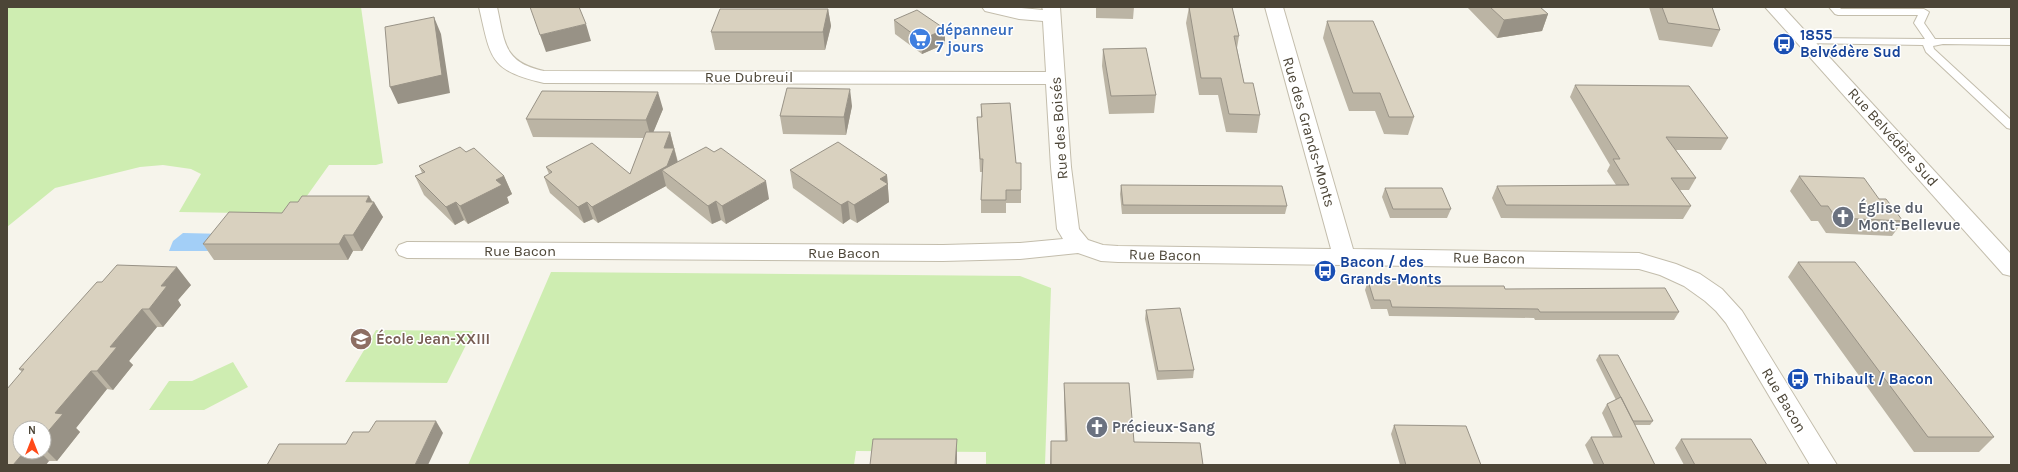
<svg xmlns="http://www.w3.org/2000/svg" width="2018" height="472" font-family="Karla,sans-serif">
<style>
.green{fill:#ceedb1}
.water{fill:#a3cff7}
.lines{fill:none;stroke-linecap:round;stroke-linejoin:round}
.service-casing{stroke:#c3bdac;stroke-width:2}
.minor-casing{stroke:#c3bdac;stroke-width:2}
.tertiary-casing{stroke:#c3bdac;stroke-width:2}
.service{fill:#fff;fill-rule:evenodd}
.minor{fill:#fff;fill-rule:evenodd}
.tertiary{fill:#fff;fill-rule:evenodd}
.wall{fill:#bbb4a4;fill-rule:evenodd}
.shaded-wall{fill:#989286}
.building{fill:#d9d1bf;stroke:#989286}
.labels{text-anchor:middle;stroke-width:3;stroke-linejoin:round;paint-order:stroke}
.shop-label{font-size:15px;font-weight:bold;fill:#366cbe;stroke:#fff;text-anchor:start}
.transit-label{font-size:15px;font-weight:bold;fill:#164399;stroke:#fff;text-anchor:start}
.street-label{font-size:15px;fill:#4c4537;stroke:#fff}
.worship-label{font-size:15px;font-weight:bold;fill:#5b616d;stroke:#fff;text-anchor:start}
.education-label{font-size:15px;font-weight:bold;fill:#785e54;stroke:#fff;text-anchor:start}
</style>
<rect width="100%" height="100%" fill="#f6f4eb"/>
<path class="green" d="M7,7H361L383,163L376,165H329L294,214L179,212L201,174L191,169L163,165L140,167L55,188L7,227Z
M551,272L1020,276L1051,288L1045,465H986V452L856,451L854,465H468Z
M376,330L473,331L447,383L345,382Z
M233,362L248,387L204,410H149L169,381H192Z"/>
<path class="water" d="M183,233L226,234L212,251H169L173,241Z"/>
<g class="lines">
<g class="service-casing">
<path id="service" d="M1829,7H1839L1841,9H1924L1929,12L1924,23L1935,39H2011V45L1943,44L1933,46L1934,49L2011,120V129L2007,128L1926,52L1923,45L1802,43L1800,41L1805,38L1925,39L1914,23L1918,15H1838L1835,14Z"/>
</g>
<g class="minor-casing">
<path id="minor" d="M479,7H497C505,43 503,62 544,71L1046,72L1043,21L1019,19L985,11L982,7H1012L1043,10L1042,7H1060L1071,167L1079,229L1088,240L1103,245L1118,246L1331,249L1265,7H1283L1353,249L1639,253L1676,264L1700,274L1722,289L1742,311L1837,465H1810L1726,323L1716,311L1705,301L1684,286L1660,275L1639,269L1118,262L1101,261L1078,253L1020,259L943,261L407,258L399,255L396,250L399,245L407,242L943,245L1020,243L1063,239L1057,229L1051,167L1046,84L544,83C489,70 491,59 479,7Z"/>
</g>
<g class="tertiary-casing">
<path id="tertiary" d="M1765,7H1783L2011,254V276L2003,274Z"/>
</g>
<use href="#service" class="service"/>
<use href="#minor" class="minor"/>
<use href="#tertiary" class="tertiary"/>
</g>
<path class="wall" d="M1096,7H1134L1133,19L1096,18Z
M1189,7H1232L1239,36L1237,48L1244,83L1260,115L1257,133L1226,132L1218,95H1199L1186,23Z
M1467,7H1540L1548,14L1542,31L1497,38Z
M1649,7H1712L1720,30L1712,47L1659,40Z
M828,9L831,26L825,50H715L711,32Z
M894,20L945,29V44L922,54L895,34Z
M1327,21L1414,117L1408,135L1384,134L1375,111H1349L1323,38Z
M1103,49L1156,95L1154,113L1109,114L1102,66Z
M1575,85L1728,138L1721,150H1676L1696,178L1689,190H1680L1691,206L1683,219L1501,218L1492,198L1497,186L1616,185L1607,171L1610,165L1570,97Z
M981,104L1016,163H1021V203H1006V213H981V200L983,172H980L977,117H981Z
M852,106L846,135L783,134L780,116Z
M663,109L653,132H670L678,162L769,199L726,224L721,220L712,224L667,188L666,186L598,223L593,219L584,223L550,193L544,177L549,174L546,167L630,174L644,138L533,137L526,119Z
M466,152L504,176L512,194L507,197L509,203L468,224L464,220L455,225L424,195L415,176L422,173L419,166Z
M790,170L887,175L889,202L857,223L850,219L843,224L793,188Z
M1799,176L1879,199L1903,221L1892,236L1826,233L1818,221H1811L1790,191Z
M1121,185L1287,206L1285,214H1122L1120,194Z
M1385,188L1451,209L1447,218H1390L1382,197Z
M369,196L383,217L362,251H353L348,260H214L203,244L282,213L298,202Z
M1798,262L1994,437L1979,452H1914L1788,277Z
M1368,281L1427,286L1679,312L1674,320H1535L1534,318L1389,316L1387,309H1371L1365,290Z
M102,282L191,285L178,300L181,305L163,327H157L129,361L133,365L113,390L107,389L76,428L80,432L57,461H49L7,465L22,372L19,369ZM44,428V452H20Z
M1146,310L1194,370L1193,378L1157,380L1145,319Z
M1599,355L1653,421L1650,425H1635L1655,465H1594L1585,445L1591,437H1613L1602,413L1607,404L1616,400L1596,360Z
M1064,383L1134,442L1203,465H1050L1051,441H1065L1064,398Z
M1394,425L1481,465H1400L1391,434Z
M1681,439L1767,465H1684L1675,448Z"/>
<path class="shaded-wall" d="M828,9L831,26L825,50L823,32Z
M1548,14L1542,31L1497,38L1504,20Z
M434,17L441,34L450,93L398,104L390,87Z
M586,24L591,41L546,52L540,35Z
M945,29V44L922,54L921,40Z
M850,89L852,106L846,135L844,117Z
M658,92L663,109L651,138L646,120Z
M670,132L678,164L662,170L666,186L598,223L592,207L664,148Z
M887,175L889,202L857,223L854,205L880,179Z
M504,176L512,194L507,197L509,203L468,224L460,206L496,180Z
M766,181L769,199L726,224L722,206Z
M369,196L373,204L374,202L383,217L362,251L353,235L366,202Z
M716,201L721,220L712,224L708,206Z
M848,201L850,219L843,224L841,205Z
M456,202L464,220L455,225L446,207Z
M587,202L593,219L584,223L578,207Z
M344,235L353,251L348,260L339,244Z
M177,267L191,285L178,300L181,305L163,327L149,309L161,286Z
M142,309L157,327L129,361L133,365L113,390L97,371L110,347Z
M91,371L107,389L76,428L80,432L57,461L44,448V436L55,413Z
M436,421L443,433L428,465H415Z
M957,439V465H955Z
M24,452H40L49,461L46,465H13Z"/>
<path class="building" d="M530,7H579L586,24L540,35Z
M1189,7H1232L1239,36H1234L1244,83H1253L1260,115L1229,114L1221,78H1201Z
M1490,7H1540L1548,14L1504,20Z
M1662,7H1712L1720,30L1668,23Z
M720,9H828L823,32H711Z
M917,10L945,29L921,40L894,20Z
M434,17L442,75L390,87L385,27Z
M1327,21H1373L1414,117H1389L1380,93H1353Z
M1146,48L1156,95L1111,96L1103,49Z
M1575,85L1689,86L1728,138L1666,137L1696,178H1671L1691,206L1506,205L1497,186L1629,185L1613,159H1620Z
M787,88L850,89L844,117L780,116Z
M542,91L658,92L646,120L526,119Z
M1010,103L1016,163H1021V190H1006V200H981L983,159H980L977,117H982L981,104Z
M646,132H670L664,148H674L667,166L592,207L587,202L578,207L544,177L552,172L546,167L592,143L630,174Z
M838,142L887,175L880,179L888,184L854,205L848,201L841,205L790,170Z
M460,147L466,152L474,148L504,176L496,180L502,185L460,206L456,202L446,207L415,176L425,172L419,166Z
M706,147L714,152L721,148L766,181L722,206L716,201L708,206L662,170Z
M1799,176L1864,178L1879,199H1886L1903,221L1836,218L1828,206H1821Z
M1121,185L1282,186L1287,206L1123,205Z
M1385,188H1442L1451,209H1393Z
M302,196H369L366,202H374L353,235H344L339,244H203L229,212L282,213L290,202H298Z
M1798,262H1855L1994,437H1928Z
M117,265L177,267L161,286H167L149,309H142L110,347H117L97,371H91L55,413L63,414L44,436V428H20V452H24L13,465H7V389L24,369H19L97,282H102Z
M1368,281H1425L1427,286H1504L1505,289L1665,288L1679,312H1540L1538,309L1392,307L1390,300H1374Z
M1180,308L1194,370L1158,371L1146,310Z
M1599,355H1618L1653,421H1633Z
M1064,383H1129L1134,442L1200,443L1203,465H1051V441H1067Z
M1621,397L1655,465H1604L1591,437H1622L1607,404Z
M376,421H436L415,465H267L279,444H346L353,432H369Z
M1394,425L1466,426L1481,465H1406Z
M873,439H957L955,465H870Z
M1681,439H1751L1767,465H1695Z"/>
<defs>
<g id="supermarket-disc" transform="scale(1.15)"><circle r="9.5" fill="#3f7fe0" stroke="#fff"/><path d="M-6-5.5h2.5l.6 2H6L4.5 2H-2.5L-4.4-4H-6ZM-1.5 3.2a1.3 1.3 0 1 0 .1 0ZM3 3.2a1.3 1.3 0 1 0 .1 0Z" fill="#fff"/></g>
<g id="bus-disc" transform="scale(1.15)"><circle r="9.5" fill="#1a4fb4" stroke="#fff"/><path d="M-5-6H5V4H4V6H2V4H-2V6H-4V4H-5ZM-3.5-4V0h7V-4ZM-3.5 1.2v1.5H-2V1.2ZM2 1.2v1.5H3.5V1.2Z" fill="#fff"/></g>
<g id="church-disc" transform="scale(1.15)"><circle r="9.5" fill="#6b7280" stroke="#fff"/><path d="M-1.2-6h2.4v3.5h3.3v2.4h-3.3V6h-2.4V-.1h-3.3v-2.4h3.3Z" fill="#fff"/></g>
<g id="school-disc" transform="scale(1.15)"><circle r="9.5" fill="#8d6e63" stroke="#fff"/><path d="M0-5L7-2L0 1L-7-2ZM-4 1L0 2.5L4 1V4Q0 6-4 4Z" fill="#fff"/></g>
</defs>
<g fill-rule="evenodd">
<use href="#supermarket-disc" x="920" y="39"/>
<use href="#bus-disc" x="1784" y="44"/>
<use href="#church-disc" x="1843" y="217"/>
<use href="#bus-disc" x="1325" y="271"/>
<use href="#school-disc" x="361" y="339"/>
<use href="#bus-disc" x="1798" y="379"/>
<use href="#church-disc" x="1097" y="427"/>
</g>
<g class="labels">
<g class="shop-label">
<text x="936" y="35">dépanneur<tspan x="936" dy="17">7 jours</tspan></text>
</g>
<g class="transit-label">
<text x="1800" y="40">1855<tspan x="1800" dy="17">Belvédère Sud</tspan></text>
<text x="1340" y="267">Bacon / des<tspan x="1340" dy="17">Grands-Monts</tspan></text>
<text x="1814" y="384">Thibault / Bacon</text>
</g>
<g class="street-label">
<text x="749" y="82">Rue Dubreuil</text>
<text transform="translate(1059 128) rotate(-94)" y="5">Rue des Boisés</text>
<text transform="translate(1309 132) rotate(74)" y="5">Rue des Grands-Monts</text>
<text transform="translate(1893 137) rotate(48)" y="5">Rue Belvédère Sud</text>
<text x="520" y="256">Rue Bacon</text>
<text x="844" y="258">Rue Bacon</text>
<text transform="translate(1165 255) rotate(1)" y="5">Rue Bacon</text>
<text transform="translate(1489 258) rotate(1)" y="5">Rue Bacon</text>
<text transform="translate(1784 400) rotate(59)" y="5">Rue Bacon</text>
</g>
<g class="worship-label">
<text x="1858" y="213">Église du<tspan x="1858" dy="17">Mont-Bellevue</tspan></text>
<text x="1112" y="432">Précieux-Sang</text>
</g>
<g class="education-label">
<text x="376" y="344">École Jean-XXIII</text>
</g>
</g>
<rect width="2018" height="472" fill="none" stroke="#4c4537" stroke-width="16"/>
<g transform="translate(32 440)"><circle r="19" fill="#ffffff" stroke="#b7b5af"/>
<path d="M0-3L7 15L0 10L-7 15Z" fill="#ff4a19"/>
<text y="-6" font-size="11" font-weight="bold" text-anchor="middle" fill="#4c4537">N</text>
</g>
</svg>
